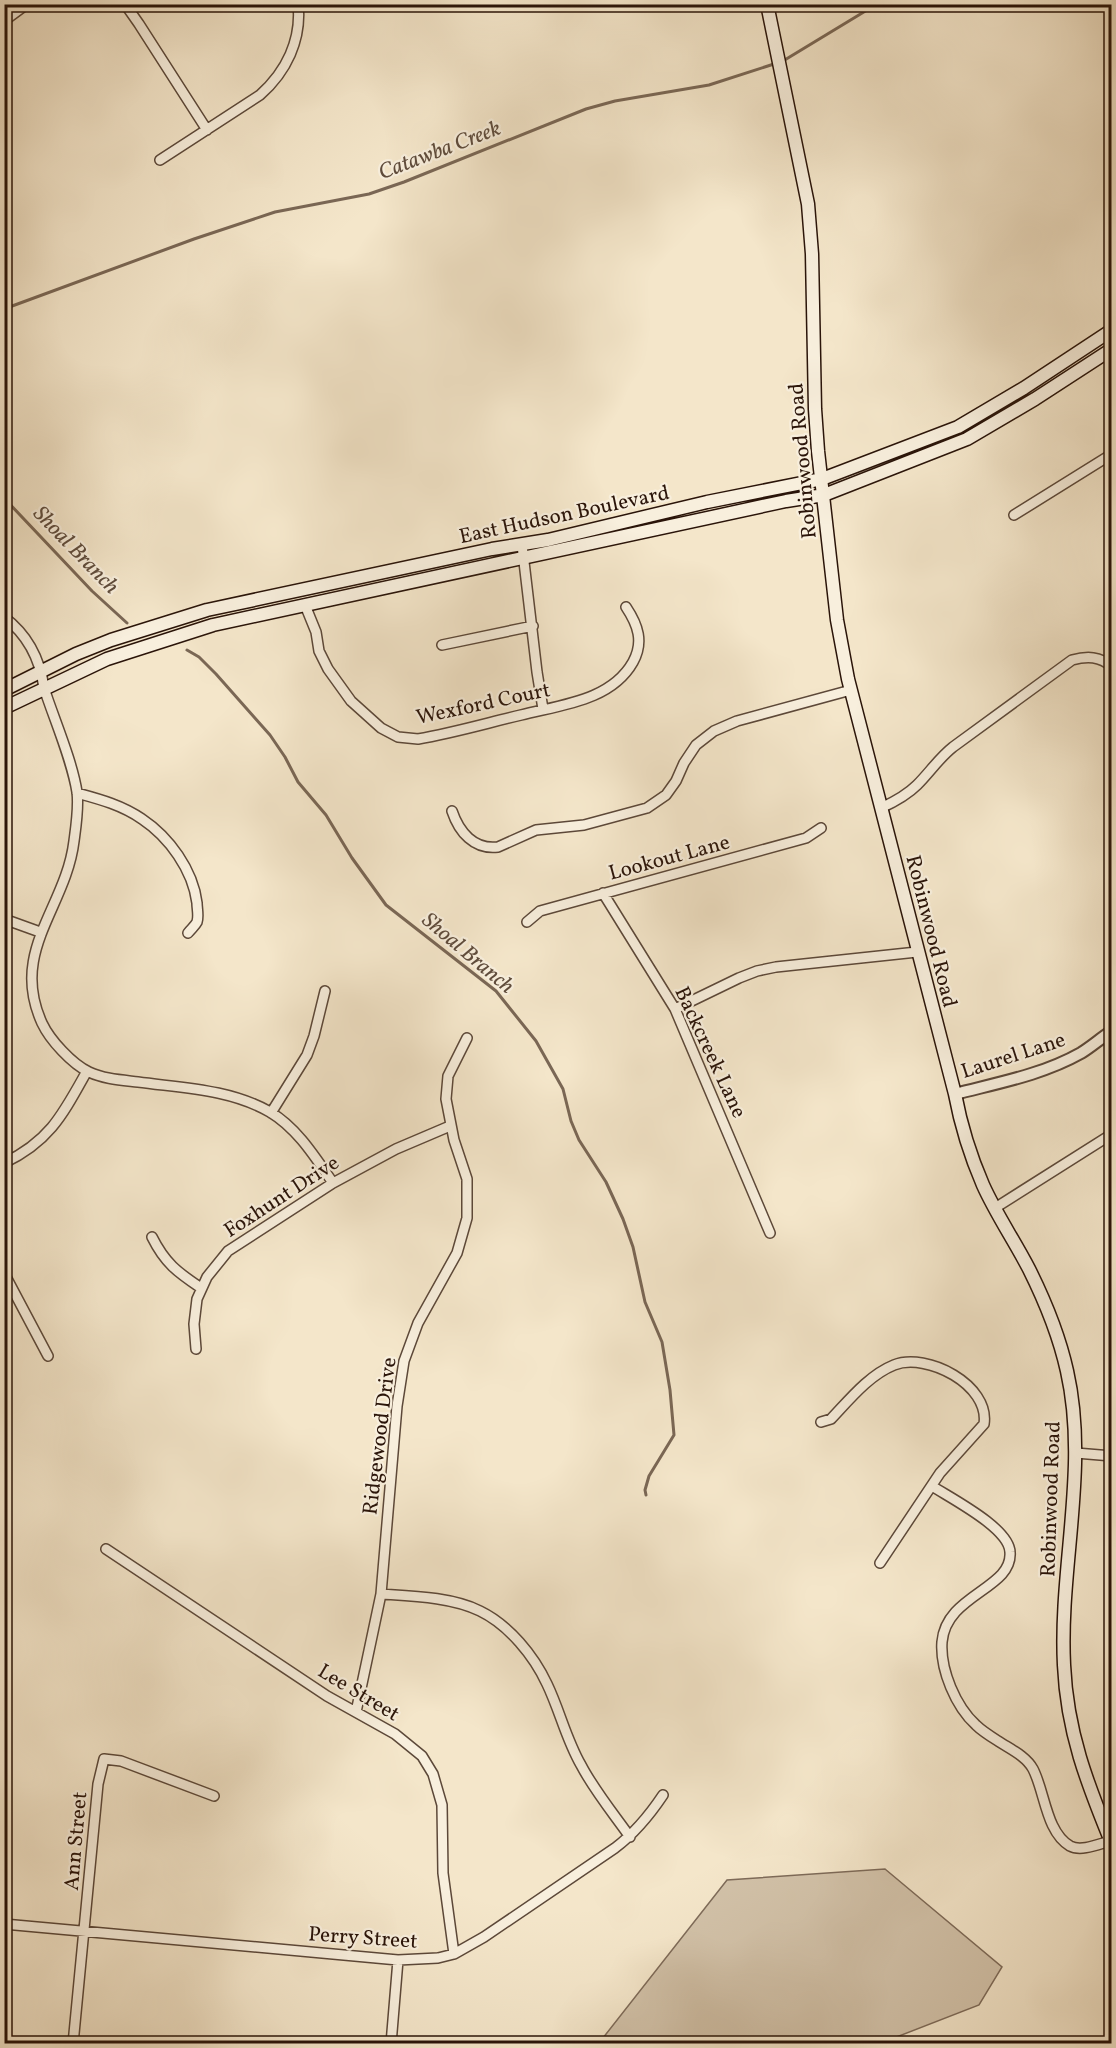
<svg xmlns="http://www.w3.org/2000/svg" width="1116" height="2048" font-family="Vollkorn,serif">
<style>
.green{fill:#d2c2a9;stroke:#7e6b59;stroke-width:1.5}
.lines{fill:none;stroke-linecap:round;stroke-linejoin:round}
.stream{stroke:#7a6755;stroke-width:3}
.minor-casing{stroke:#5c4839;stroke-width:12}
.tertiary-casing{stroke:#5c4839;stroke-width:14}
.secondary-casing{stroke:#2a1409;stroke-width:15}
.minor{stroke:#f8efdd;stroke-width:9}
.tertiary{stroke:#f8efdd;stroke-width:10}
.secondary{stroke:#f8efdd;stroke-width:12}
.labels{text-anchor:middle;stroke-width:4.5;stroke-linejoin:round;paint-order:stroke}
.street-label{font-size:21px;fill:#2a1409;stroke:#f8efdd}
.water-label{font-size:22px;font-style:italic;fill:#5f4c3c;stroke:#f8efdd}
</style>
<rect width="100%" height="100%" fill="#f4e6ca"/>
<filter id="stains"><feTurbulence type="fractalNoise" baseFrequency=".00333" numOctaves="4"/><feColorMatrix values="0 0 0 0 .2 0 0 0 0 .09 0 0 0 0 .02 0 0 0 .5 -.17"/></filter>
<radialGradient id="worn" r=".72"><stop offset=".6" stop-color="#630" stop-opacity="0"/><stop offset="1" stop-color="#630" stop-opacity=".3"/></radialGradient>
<path class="green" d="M885,1869L1002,1967L979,2005L881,2043H599L727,1880Z"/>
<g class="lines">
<path class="stream" d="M783,61L877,4
M4,309L194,239L275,212L369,194L404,182L586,109L615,101L709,85L774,64
M4,498L92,591L127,623
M187,650L199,657L216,674L270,735L285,757L298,782L326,815L352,858L386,905L496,991L536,1041L563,1089L571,1121L579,1140L606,1182L623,1219L633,1247L645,1302L662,1342L670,1390L674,1435L649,1476L645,1490L646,1495"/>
<g class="minor-casing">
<path id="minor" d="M125,4L139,24L207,130
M4,21L27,4
M160,160L260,95C286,72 302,40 298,4
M1014,515L1112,454
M522,545L537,672L543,709
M305,605L316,632L319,651L328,669L351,701L381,728L398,737L418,739C453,733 487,723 521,715C560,705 611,701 633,662C644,642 638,625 626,607
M4,617C28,635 40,659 44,688C54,719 72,760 77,792C79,807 76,826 74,841C66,908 9,951 42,1023C50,1040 72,1064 89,1072C104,1079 121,1080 138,1082C182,1088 230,1089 270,1112C297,1128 315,1157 333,1183
M442,645L533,626
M77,793C99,799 122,805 142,819C169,837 193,870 197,903C197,909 199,916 197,922C195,926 191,929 188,933
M881,808C894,802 907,795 917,785C930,772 939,758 953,747L1072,660C1087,656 1100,656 1112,667
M452,811C459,832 474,850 498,847L536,830L584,825L647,808L666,795L676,781L684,763L696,745L714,731L737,721L851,690
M603,893L675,1009L770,1233
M4,919L40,932
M527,922L540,911L806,838L821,828
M675,1009L739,978L757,971L776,967L917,952
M271,1113L307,1055L314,1036L325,991
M4,1163C50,1141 63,1114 87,1071
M995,1208L1112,1134
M152,1237C165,1263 177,1272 201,1288
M4,1273L48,1356
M196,1349L194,1324L197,1299L207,1277L228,1251L333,1183L396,1149L450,1126
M821,1422L831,1419C849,1400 869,1375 894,1365C927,1352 990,1385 984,1424L940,1473L880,1563
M1076,1453L1112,1456
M932,1486C952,1499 1009,1528 1010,1552C1013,1589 946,1594 942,1642C940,1670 956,1707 976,1725C982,1731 990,1736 998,1741C1010,1749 1026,1756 1033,1769C1045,1792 1046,1832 1070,1846C1081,1852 1099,1844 1110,1841
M106,1549L327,1696L395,1734L422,1756L433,1774L442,1805L443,1873L454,1954
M381,1594C411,1596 452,1597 480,1611C509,1625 534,1656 547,1684C560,1711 566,1739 581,1765C594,1790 613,1813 630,1837
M356,1712L381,1594L397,1406L404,1361L418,1323L457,1253L467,1218V1179L454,1140L446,1099L448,1076L467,1038
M4,1924L398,1960L438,1958L454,1954L484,1937L615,1848C635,1833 649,1816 663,1795
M73,2044L98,1784L104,1759L121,1761L214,1796
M391,2044L398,1960"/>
</g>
<g class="tertiary-casing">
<path id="tertiary" d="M955,1094C997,1083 1042,1075 1081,1053C1091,1047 1101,1038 1112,1031"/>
</g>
<g class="secondary-casing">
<path id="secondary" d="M767,4L808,204L812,254L815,409L818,451L837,620L848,679L955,1094C961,1126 970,1155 983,1185C996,1214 1014,1240 1029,1269C1045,1301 1059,1335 1067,1371C1089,1468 1059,1567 1064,1665C1067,1732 1087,1783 1112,1844
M4,690L76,654L111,640L207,610L492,549L548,540L707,502L822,479L958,427L1024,388L1112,330
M4,708L107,659L213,625L786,501L824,495L967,439L1035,399L1112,349"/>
</g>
<use href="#minor" class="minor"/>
<use href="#tertiary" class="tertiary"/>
<use href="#secondary" class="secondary"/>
</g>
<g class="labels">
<g class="street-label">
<text transform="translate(802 461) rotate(-95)" y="7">Robinwood Road</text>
<text transform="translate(564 514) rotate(-12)" y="7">East Hudson Boulevard</text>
<text transform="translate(483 703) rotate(-12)" y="7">Wexford Court</text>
<text transform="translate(669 857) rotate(-15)" y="7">Lookout Lane</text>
<text transform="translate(932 931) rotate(76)" y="7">Robinwood Road</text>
<text transform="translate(711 1052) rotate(65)" y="7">Backcreek Lane</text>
<text transform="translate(1013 1055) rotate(-18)" y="7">Laurel Lane</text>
<text transform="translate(281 1196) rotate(-33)" y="7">Foxhunt Drive</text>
<text transform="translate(379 1436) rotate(-83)" y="7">Ridgewood Drive</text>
<text transform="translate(1050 1499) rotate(-88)" y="7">Robinwood Road</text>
<text transform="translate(359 1692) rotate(31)" y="7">Lee Street</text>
<text transform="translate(75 1841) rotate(-85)" y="7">Ann Street</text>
<text transform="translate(363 1937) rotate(4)" y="7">Perry Street</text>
</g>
<g class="water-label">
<text transform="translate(439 149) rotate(-21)" y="8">Catawba Creek</text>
<text transform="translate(77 549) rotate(46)" y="8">Shoal Branch</text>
<text transform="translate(469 952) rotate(40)" y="8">Shoal Branch</text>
</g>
</g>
<rect width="1116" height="2048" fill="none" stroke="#f4e6ca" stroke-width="24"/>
<rect x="6" y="6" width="1104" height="2036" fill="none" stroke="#2a1409" stroke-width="3"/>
<rect x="12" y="12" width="1092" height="2024" fill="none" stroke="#2a1409" stroke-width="1.5"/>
<rect width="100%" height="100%" filter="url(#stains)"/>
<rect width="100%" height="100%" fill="url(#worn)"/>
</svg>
